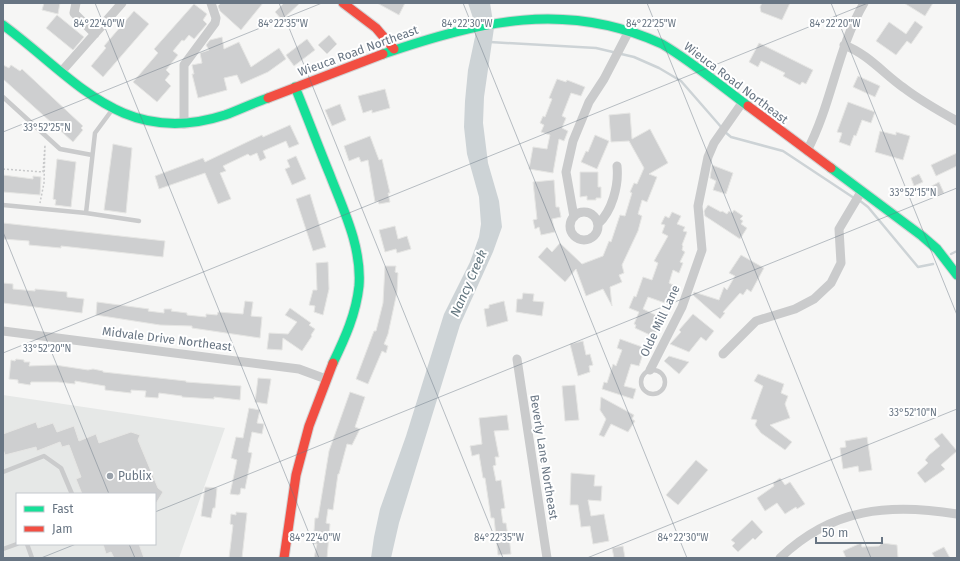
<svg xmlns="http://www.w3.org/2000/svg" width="960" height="561" font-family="'Fira Sans',sans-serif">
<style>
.built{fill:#e6e8e7;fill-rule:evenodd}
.water{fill:#cdd3d6}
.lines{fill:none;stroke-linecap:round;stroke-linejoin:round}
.stream{stroke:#cdd3d6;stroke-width:2.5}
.building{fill:#cecfd0;stroke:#e6e6e4}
.fast-casing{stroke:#d2d2d3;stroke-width:11}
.jam-casing{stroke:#d2d2d3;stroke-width:11}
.path{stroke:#c8c9ca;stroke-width:1.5;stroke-dasharray:2 2;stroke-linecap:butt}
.lane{stroke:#cacbcc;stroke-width:4.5}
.street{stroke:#cacbcc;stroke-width:9}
.fast{stroke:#16e098;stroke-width:9}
.jam{stroke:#f24e42;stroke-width:9}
.ticks{fill:none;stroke:#687583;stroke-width:1;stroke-opacity:0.45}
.poi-dot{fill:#9aa2ab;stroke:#fff;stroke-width:1.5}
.labels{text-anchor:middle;stroke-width:4;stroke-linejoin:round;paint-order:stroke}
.street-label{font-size:12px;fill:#687583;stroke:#fff}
.poi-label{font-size:12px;fill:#687583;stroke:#fff;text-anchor:start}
.water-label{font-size:13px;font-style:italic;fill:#63767f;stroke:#fff}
.ticks-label{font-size:10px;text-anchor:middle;fill:#687583;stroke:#fff;stroke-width:4;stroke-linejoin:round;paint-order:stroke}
</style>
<rect width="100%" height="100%" fill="#f6f6f5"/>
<path class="built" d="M3,395L225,428L179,558H3ZM17,494H155V544H17Z"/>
<path class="water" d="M468,3H490L494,28L484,97L483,123L488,163L499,201L502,227L493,252L460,325L399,523L391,558H371L374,537L380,509L406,436L444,314L470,262L479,237L481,224L479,197L467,154L464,127L465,101L468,70L475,37V24Z"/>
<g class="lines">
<path class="stream" d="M490,42L596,48L634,57L659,68L681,81L722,128
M725,132L731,137L783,151L854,198
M859,200L868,207L918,267L933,264
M951,254L957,251"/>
</g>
<path class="building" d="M44,3H60L58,14L42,10Z
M221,3H263L241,30L220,11L218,6Z
M284,3H300L282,20L275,12Z
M377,3H405L399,15Z
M762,3H790L782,20L761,12L760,7Z
M904,3H933L925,16Z
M194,4L207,14L203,20L207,24L194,39L189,35L184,41L182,40L173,51L178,55L166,70L170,74L165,80L171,86L157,102L133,82L158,53L154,49Z
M134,11L149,24L103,77L91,66L106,48L104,46Z
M57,15L84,37L73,50L46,28Z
M915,21L923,27L911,44L907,41L896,55L876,41L889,22L906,34Z
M329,35L337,44L327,54L318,45Z
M222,37L224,49L239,42L251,67L279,48L286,59L268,72L241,84L237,75L224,78L227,90L198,98L192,74H194L192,65L202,63L200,53L209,50L206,45L210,40Z
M307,39L315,50L294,66L286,55Z
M759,43L813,70L806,84L802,82L800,85L783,76L785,73L761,61L758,67L749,62Z
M3,65L9,68L11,65L20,71L22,69L83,126L81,128L83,130L73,142L3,79Z
M858,76L880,86L875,97L853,87Z
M557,79L566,82L567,80L585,87L581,96L571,93L562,116L566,118L562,128L568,131L564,141L559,139L553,173L529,169L533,147L547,149L550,135L541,132L544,125L540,123L543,116L545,117L552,99L549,98Z
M385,89L390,108L372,113V110L363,113L358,96Z
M848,102L875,112L871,123L862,120L856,136L854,135L850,146L839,142L842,133L837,132Z
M340,104L346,120L332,126L325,110Z
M630,113L632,139L650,129L668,163L649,174L657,177L647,202L642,200L638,214L642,216L638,231L622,265L624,273L619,275L622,282L610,287L612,306L603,289L586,296L576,269L565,282L538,257L547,247L552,252L560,243L582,264L603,256L609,241L611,242L620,215L625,216L632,193L630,192L634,183L637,184L644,168L629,141L611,142L609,115Z
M290,125L299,144L289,148L286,141L263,151L266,158L260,161L257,153L250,156L248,154L223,166L226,171L220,173L231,199L218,204L205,173L159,189L155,176L203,158L205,162L262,135L263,137Z
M880,131L896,135V132L910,136L903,160L875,152Z
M595,135L609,141L597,169L581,162L586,151L588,152Z
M370,136L379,160L382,159L390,193H388L390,202L379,204L378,201L375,202L368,160L361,162L359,157L349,161L344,146Z
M113,144L132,148L126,213L104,210Z
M957,153V166L936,176L931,165Z
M296,156L306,179L292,185L285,169L290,167L287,160Z
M57,159L76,162L71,207L55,205L56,200L53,199Z
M712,165L733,173L726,194L713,190L716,181L710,178Z
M580,172H598V187H601V198H596V200H587V196L580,197Z
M919,174L923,182L914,186L911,178Z
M3,175L33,179V176L41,177L40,195L3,192Z
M554,180L556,207H559L561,217L552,219L555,232L541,235L539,227L535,229L533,220L537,219L533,182Z
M939,182L944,193L934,197L930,187Z
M310,194L326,247L313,251L296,199Z
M708,205L721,212L722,211L727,214L729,211L732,213L734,210L743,216L740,219L743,221L741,224L747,228L740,239L705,216L704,211Z
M672,212L681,216L677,224L685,227L683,231L687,232L682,245L683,246L682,250L685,252L680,262L683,263L679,273L673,270L669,283L673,285L668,304L648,297L643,309L662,318L655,335L650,333V335L635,328L636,325L634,324L639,312L629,308L634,296L636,297L643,277L652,280L658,263L654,261L668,236L662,233L665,225L661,224L665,216L669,218Z
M3,223L165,241L163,257L61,246V248L29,245V241L3,239Z
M395,226L398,239L407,236L411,249L397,253L396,249L385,252L379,230Z
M741,255L764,268L751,292L747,289L743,295L740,293L723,312L725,313L720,319L693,295L694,292L719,300L724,287L727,290L735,276L729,273Z
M328,262L329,289L323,315L314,312L315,306L309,305L313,290H317L316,263Z
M385,266H396L395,272L398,273L397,292L388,334L384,344L388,346L386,353L382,351L368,384L356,379L374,331H376L383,303Z
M3,283L13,284V289L35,291V289L67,292V297L84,299L82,313L3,303Z
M523,293L534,294L533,301L544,302L542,316L516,312L517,299H522Z
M245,301L253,302L251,316L262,317L260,338L192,328V326L160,325L96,315L97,302L149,309L148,311L164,313V309H172L171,311L187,313V315L206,317V314L217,315L218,312L243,314Z
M504,301L508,321L487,327L484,309L489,308V305Z
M290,308L311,323L309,325L315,329L311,335L312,336L302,351L283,338L282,350L267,349L269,333L288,334L297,322L285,315Z
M693,314L714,331L706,341L701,337L689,352L670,344L681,332L679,330Z
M620,339L645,348L639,366L631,364L624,386L636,389L633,399L602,389L604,382L607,383L613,364L616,366L622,350L617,348Z
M583,341L586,355L590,354L593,365L589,366L590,372L578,376L570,344Z
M669,356L689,362L679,374L664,361Z
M16,359L24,360V362H30L29,366L55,365L88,370L93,369L103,371V372L186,381V382L241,386L240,400L214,397V399L182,397V396L159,393L158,398L145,397L146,391L131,390V393L105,390V386L75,381V384L58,382H31L30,385L18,383V380L9,379L11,360L15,361Z
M758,374L784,384L781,393L788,396L785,404L790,418L770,425L792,442L785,450L761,433L755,425L757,420L751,419L763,386L754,381Z
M258,378L271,379L267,404L255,402Z
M575,385L579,420L565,421L562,386Z
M350,392L365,397L355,427L360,429L352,445L347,444L339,474H338L333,510L328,509L326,523L330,524L327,558H314L317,544H313L315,518H318L329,451Z
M601,397L634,415L632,419L635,421L628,432L611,424L604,437L599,435L606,419L600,410Z
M249,408L260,410L257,423L264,424L262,434L252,432L248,452L252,453L245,489L241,488L240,494L238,495L230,494L237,460L231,458L236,437L243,438Z
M507,415L509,430L494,431L499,457H495L496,465L493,466L496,481L501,480L505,508L501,509L503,523H506L508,536H509L511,554L498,555L494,518H491L485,478H483L479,454L472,456L470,446L482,444L479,418Z
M36,422L38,428L53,423L57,432L74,426L79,441L96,434L99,443L131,432L140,435L138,440L158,488L163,492L155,505V494H82L76,479L81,477L69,445L62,447L60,442L37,451L36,447L5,455L3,449V434Z
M942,433L957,451L941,465L945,469L925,483L917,473L928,463L925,460L929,455L940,446L934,439Z
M867,437L872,470L859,472L858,466L843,469L840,448L846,447L845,441Z
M696,460L708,470L678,505L666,495Z
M571,473L595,475L594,486H602L601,501L588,500L591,516L604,514L609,541L593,544L590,526L581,527L578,505H570Z
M780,478L785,485L790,482L805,504L797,509L796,507L785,514L777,503L765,511L757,498L774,486L773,483Z
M205,487L217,488L215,508H213L211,518L201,516Z
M236,512L247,513L242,558H229L233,525L230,524L231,514L236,515Z
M752,520L763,532L755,540L753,538L738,552L732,546L735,543L731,540Z
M861,543L862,547L879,546L882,543L897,545L898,558H846L843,551Z
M103,544H139L144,558H114L111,552L106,554Z
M623,546L625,558H614L612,548Z
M944,547L950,558H935L932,553Z"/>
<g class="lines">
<g class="fast-casing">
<path id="fast" d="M3,25C76,79 123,148 225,115C239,110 253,103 268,98
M383,54C480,21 566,0 662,44C692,62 720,85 748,106
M295,87C307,116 318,146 330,175C343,209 362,247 359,286C356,314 345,338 333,363
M831,168L922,236L937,249L957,275"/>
</g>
<g class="jam-casing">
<path id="jam" d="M343,3L376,28L394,49
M268,98L383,54
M748,106L831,168
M284,558L296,475L309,426L333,363"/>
</g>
<path class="path" d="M3,169L43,172L45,145L44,183L40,203"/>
<path class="lane" d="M3,97L60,149L92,155
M3,205L86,213L95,133L112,110
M86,213L139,221
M641 382a12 12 0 1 1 24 0a12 12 0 1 1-24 0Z
M3,472L44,456L61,468L72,494
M27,544L32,558
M3,549L17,544"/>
<path class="street" d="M76,3L74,13L95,34
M844,45C868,54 884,74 904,88C921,101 939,111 957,121
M61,72L122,3
M184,124V65L215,23L216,18L211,3
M807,151C832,104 837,49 864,3
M570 226a14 14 0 1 1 28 0a14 14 0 1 1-28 0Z
M574,217L566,172L573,141L589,102L604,79L630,29
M598,224C612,211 619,186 617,166
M3,331L299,369L326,379
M723,354L756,321L795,309L814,299L831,283L841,263L839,229L861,192
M517,359L547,558
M650,370L682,307L702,250L698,206L708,157L714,143L742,103
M780,558C832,508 889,503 957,514"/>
<use href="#fast" class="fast"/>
<use href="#jam" class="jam"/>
</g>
<path class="ticks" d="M95,3L319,558M279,3L503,558M463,3L687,558M647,3L871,558M831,3L957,315M3,132L322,3M3,232L109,494M3,353L868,3M155,512L957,188M129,544L135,558M41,558L76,544M587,558L957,409"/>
<circle class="poi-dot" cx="110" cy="476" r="4"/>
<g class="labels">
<g class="street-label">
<text transform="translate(358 51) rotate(-20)" y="4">Wieuca Road Northeast</text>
<text transform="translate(736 83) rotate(37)" y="4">Wieuca Road Northeast</text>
<text transform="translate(660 321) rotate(-65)" y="4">Olde Mill Lane</text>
<text transform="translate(167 339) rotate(7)" y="4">Midvale Drive Northeast</text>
<text transform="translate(544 457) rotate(81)" y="4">Beverly Lane Northeast</text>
</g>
<g class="poi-label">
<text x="118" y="480">Publix</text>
</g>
<g class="water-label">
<text transform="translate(468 283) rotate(-66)" y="5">Nancy Creek</text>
</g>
</g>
<g class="ticks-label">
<text x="99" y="27">84°22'40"W</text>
<text x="283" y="27">84°22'35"W</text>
<text x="467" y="27">84°22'30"W</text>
<text x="651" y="27">84°22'25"W</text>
<text x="835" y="27">84°22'20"W</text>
<text x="47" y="131">33°52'25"N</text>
<text x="913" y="196">33°52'15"N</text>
<text x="47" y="352">33°52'20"N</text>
<text x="913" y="416">33°52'10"N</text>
<text x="315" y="541">84°22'40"W</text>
<text x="499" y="541">84°22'35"W</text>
<text x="683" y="541">84°22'30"W</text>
</g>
<rect width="960" height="561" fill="none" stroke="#687583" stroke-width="8"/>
<rect x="16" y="493" width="140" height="52" fill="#ffffff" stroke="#c3c8cd"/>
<rect x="24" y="506" width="20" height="6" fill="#16e098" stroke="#c3c8cd"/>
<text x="52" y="513" font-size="12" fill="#687583">Fast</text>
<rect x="24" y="526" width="20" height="6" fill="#f24e42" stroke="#c3c8cd"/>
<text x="52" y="533" font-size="12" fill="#687583">Jam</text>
<path d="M816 537v6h66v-6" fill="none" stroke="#687583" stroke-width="2"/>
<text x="822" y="537" font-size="12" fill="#687583" stroke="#ffffff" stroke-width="3" paint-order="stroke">50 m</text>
</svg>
